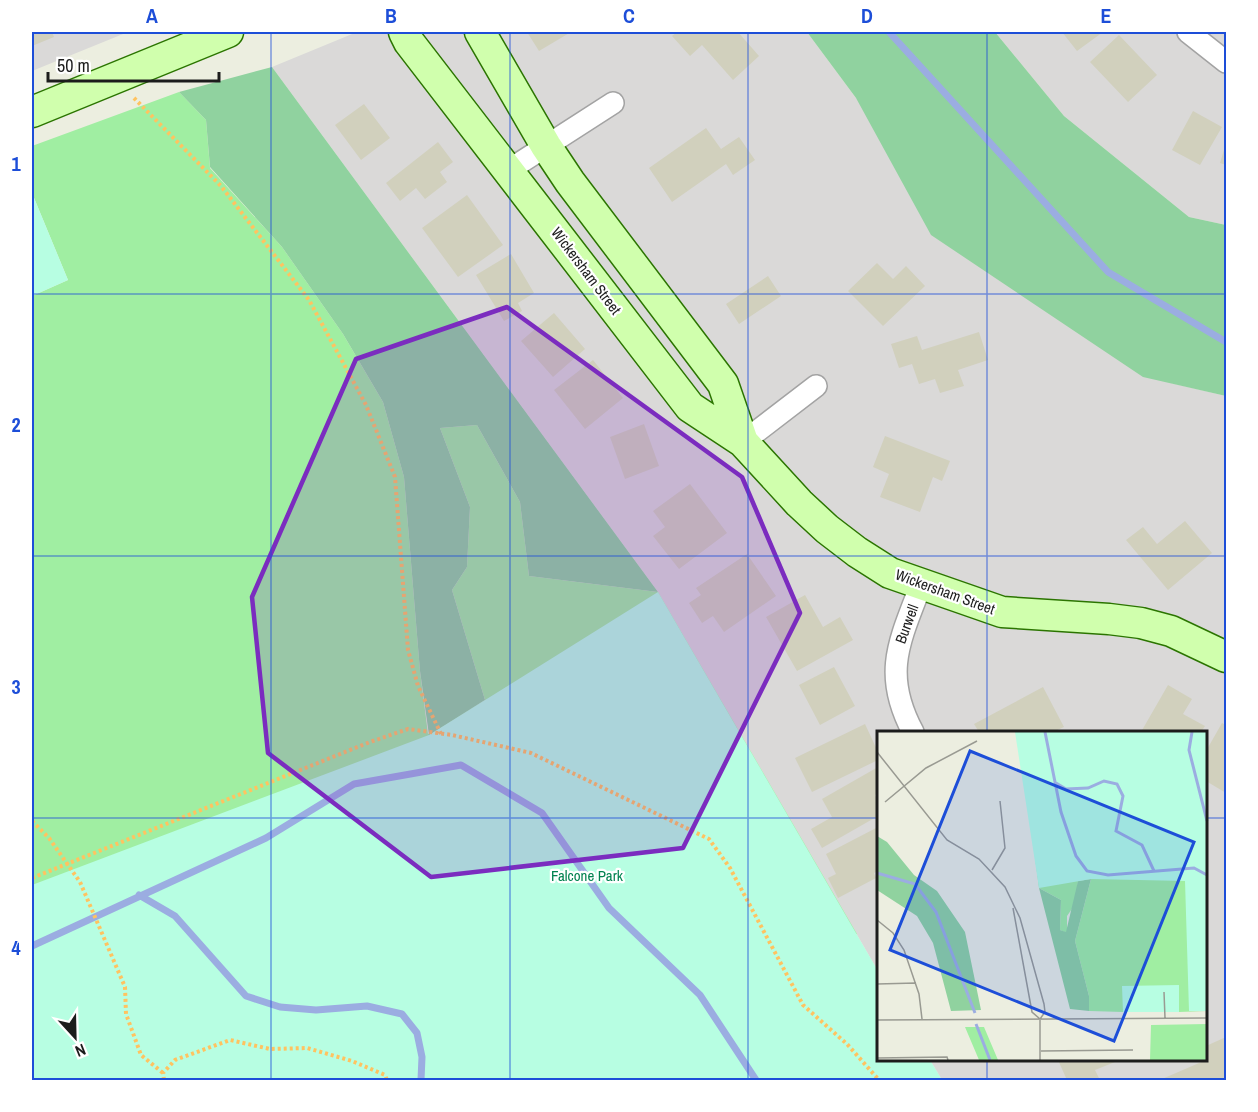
<svg xmlns="http://www.w3.org/2000/svg" width="1258" height="1112" font-family="'Archivo Narrow',sans-serif">
<style>
.residential{fill:#dad9d8}
.grass{fill:#a0eea2}
.forest{fill:#90d29f}
.park{fill:#b7fee2}
.lines{fill:none;stroke-linecap:round;stroke-linejoin:round}
.stream{stroke:#9bade1;stroke-width:7}
.building{fill:#d1d0bd}
.street-casing{stroke:#a3a3a3;stroke-width:24}
.secondary-casing{stroke:#2b7500;stroke-width:33}
.path{stroke:#ffc360;stroke-width:4;stroke-dasharray:3 3;stroke-linecap:butt}
.street{stroke:#fff;stroke-width:21}
.secondary{stroke:#d0ffad;stroke-width:30}
.marked{fill:#7b2cbf;fill-opacity:0.2;stroke:#7b2cbf;stroke-width:4.5;stroke-linejoin:round}
.grid{fill:none;stroke:#1d4ed8;stroke-width:1.5;stroke-opacity:0.55}
.labels{text-anchor:middle;stroke-width:4.5;stroke-linejoin:round;paint-order:stroke}
.street-label{font-size:15px;fill:#1c1c1c;stroke:#fff}
.park-label{font-size:15px;fill:#01824f;stroke:#fff}
.inset-river{fill:none;stroke:#9bade1;stroke-width:3}
.inset-road{fill:none;stroke:#999a92;stroke-width:1.5}
.view{fill:#1d4ed8;fill-opacity:0.15;stroke:#1d4ed8;stroke-width:3}
.inset-edge{fill:none;stroke:#1c1c1c;stroke-width:3}
.neatline{fill:none;stroke:#1d4ed8;stroke-width:2}
.grid-label{font-size:20px;text-anchor:middle;font-weight:bold;fill:#1d4ed8}
</style>
<rect width="100%" height="100%" fill="#eceee0"/>
<path class="residential" d="M32,32H128L32,71Z
M357,32H807L856,98L1171,383L1226,396V1080H942L930,1060H1206V732H878V971L658,592L272,67Z
M995,32H1226V225L1189,217L1064,116Z"/>
<path class="grass" d="M179,92L206,120L210,168L282,247L343,334L383,402L404,477L420,671L428,734L485,700L452,590L467,567L470,507L440,428L477,425L520,502L529,576L658,592L857,934L32,1012V296L68,280L32,193V146Z"/>
<path class="forest" d="M807,32H995L1064,116L1189,217L1226,225V396L1143,377L931,235L856,98Z
M272,67L658,592L529,576L520,502L477,425L440,428L470,507L467,567L452,590L485,700L429,735L420,671L404,477L383,402L343,334L282,247L210,167L206,120L179,92Z"/>
<path class="park" d="M32,193L68,280L32,296Z
M658,592L878,971V1060H930L942,1080H32V885L429,735Z"/>
<g class="lines">
<path class="stream" d="M889,32L1108,272L1226,342
M139,895L175,916L246,996L280,1007L316,1010L367,1006L402,1014L417,1033L422,1057L421,1080
M32,946L266,838L354,784L461,765L542,813L609,908L700,995L756,1080"/>
</g>
<path class="building" d="M32,32H52L54,37L32,46Z
M527,32H571L539,51Z
M677,32H738L759,56L733,80L702,45L690,56L672,36Z
M1062,32H1103L1077,51Z
M1119,35L1157,75L1128,102L1090,62Z
M364,104L390,138L361,160L335,125Z
M1193,111L1222,127L1200,165L1172,150Z
M706,128L721,149L739,137L755,160L733,175L726,164L672,202L649,168Z
M438,142L453,162L440,172L447,182L425,199L416,188L400,201L386,183Z
M1226,143V165L1220,163Z
M467,195L503,245L458,277L422,228Z
M511,254L534,293L518,303L522,311L504,321L476,275Z
M877,263L893,279L906,266L925,286L883,326L848,291Z
M768,276L781,296L739,324L726,304Z
M554,313L585,349L553,377L521,341Z
M979,332L988,360L958,370L964,386L940,393L935,379L919,384L912,364L899,368L891,344L917,336L922,350Z
M593,360L623,398L585,429L554,390Z
M644,424L659,466L625,479L610,437Z
M885,436L950,461L942,481L933,477L920,512L880,497L889,474L873,467Z
M690,484L727,533L679,569L653,536L665,527L653,511Z
M1185,521L1212,553L1168,590L1126,540L1143,527L1157,544Z
M747,554L776,596L724,632L713,616L702,623L689,603L701,595L696,588Z
M805,595L823,627L840,617L853,640L797,671L766,617Z
M834,667L855,706L820,725L799,685Z
M1168,685L1192,699L1183,714L1205,726L1201,732H1141Z
M1043,687L1064,727L1053,732H979L974,724Z
M1222,723L1226,725V793L1206,781V751Z
M865,724L878,752V760L812,792L795,758Z
M878,767V793L875,795L878,801V816L822,848L811,829L832,817L822,799Z
M878,827V871L874,873L876,878L838,898L828,878L836,874L826,854Z
M1226,1037V1080H1163L1162,1079L1206,1060V1046Z
M1058,1060H1120L1095,1070L1100,1080H1067Z"/>
<g class="lines">
<g class="street-casing">
<path id="street" d="M1188,32L1226,62
M509,170L613,103
M743,442L816,386
M913,732C882,674 899,642 921,585"/>
</g>
<g class="secondary-casing">
<path id="secondary" d="M404,32L409,42L690,407L743,442L799,503L827,529L857,552L890,573L1002,612L1109,619L1141,623L1171,631L1226,657
M480,32L546,146L570,182L723,384L743,442
M32,112L228,32"/>
</g>
<path class="path" d="M134,98L221,186L309,300L366,405L395,477L408,650L418,686L441,734
M32,821L49,838L80,882L125,987L126,1014L141,1055L163,1073
M32,878L370,742L408,729L452,735L531,753L709,839L730,868L803,1005L847,1044L879,1080
M164,1080L163,1073L175,1060L230,1040L270,1049L307,1048L352,1061L385,1075L387,1080"/>
<use href="#street" class="street"/>
<use href="#secondary" class="secondary"/>
</g>
<path class="marked" d="M507,307L742,477L800,613L683,848L431,877L268,753L252,597L356,359Z"/>
<path class="grid" d="M271,32V1080M510,32V1080M748,32V1080M987,32V732M32,294H1226M32,556H1226M32,818H878M1206,818H1226M987,1060V1080"/>
<g class="labels">
<g class="street-label">
<text transform="translate(586 271) rotate(53)" y="5">Wickersham Street</text>
<text transform="translate(945 592) rotate(20)" y="5">Wickersham Street</text>
<text transform="translate(907 624) rotate(-70)" y="5">Burwell</text>
</g>
<g class="park-label">
<text x="587" y="881">Falcone Park</text>
</g>
</g>
<g transform="translate(877 731)">
<rect width="330" height="330" fill="#eceee0"/>
<path d="M330,1V280L302,281V255H246V281L212,280V265L198,210L214,148L201,150L199,172L190,185V202L183,199L184,169L162,157L152,81ZM330,293V329H273L274,294ZM88,296H107L121,329H102Z" fill="#a0eea2"/>
<path d="M0,105L10,111L37,144L60,160L88,201L104,279L74,280L56,212L40,185L0,159ZM214,148L198,210L212,265V280L193,278L162,157L184,169L183,199L189,201L201,150Z" fill="#90d29f"/>
<path d="M138,1H330V280H312L308,150L214,148L162,157ZM302,254V281H246L245,255Z" fill="#b7fee2"/>
<path class="inset-river" d="M168,1L184,81L199,125L210,140L231,144L317,137L330,144M315,1L312,19L330,90M179,52L189,58L211,57L227,50L240,53L246,65L239,100L265,114L277,140M0,142L38,153L59,181L98,282M99,293L113,329"/>
<path class="inset-road" d="M0,21L70,109L102,128L128,156L143,187L167,273L168,281L163,288V329M8,71L49,37L100,10M115,139L128,117L123,70M136,177L155,281L163,288M0,189L16,202L27,219L42,263L45,288M0,253L39,252M287,261L288,287M0,289L330,287M164,320L256,319M0,327L70,326L71,329"/>
<path class="view" d="M93,20L317,111L237,310L13,219Z"/>
<rect width="330" height="330" class="inset-edge"/>
</g>
<rect width="1258" height="1112" fill="none" stroke="#ffffff" stroke-width="66"/>
<g transform="translate(75 1037) rotate(158)" stroke="#ffffff" stroke-width="4.5" paint-order="stroke">
<path d="M0-4.5L10 22L0 15L-10 22Z" fill="#1c1c1c"/>
<text y="-9" font-size="16" font-weight="bold" text-anchor="middle" fill="#1c1c1c">N</text>
</g>
<path d="M48 72v9h171v-9" fill="none" stroke="#1c1c1c" stroke-width="3"/>
<text x="57" y="72" font-size="18" fill="#1c1c1c" stroke="#ffffff" stroke-width="4.5" paint-order="stroke">50 m</text>
<rect x="33" y="33" width="1192" height="1046" class="neatline"/>
<g class="grid-label">
<text x="152" y="23">A</text>
<text x="391" y="23">B</text>
<text x="629" y="23">C</text>
<text x="867" y="23">D</text>
<text x="1106" y="23">E</text>
<text x="16" y="171">1</text>
<text x="16" y="432">2</text>
<text x="16" y="694">3</text>
<text x="16" y="955">4</text>
</g>
</svg>
